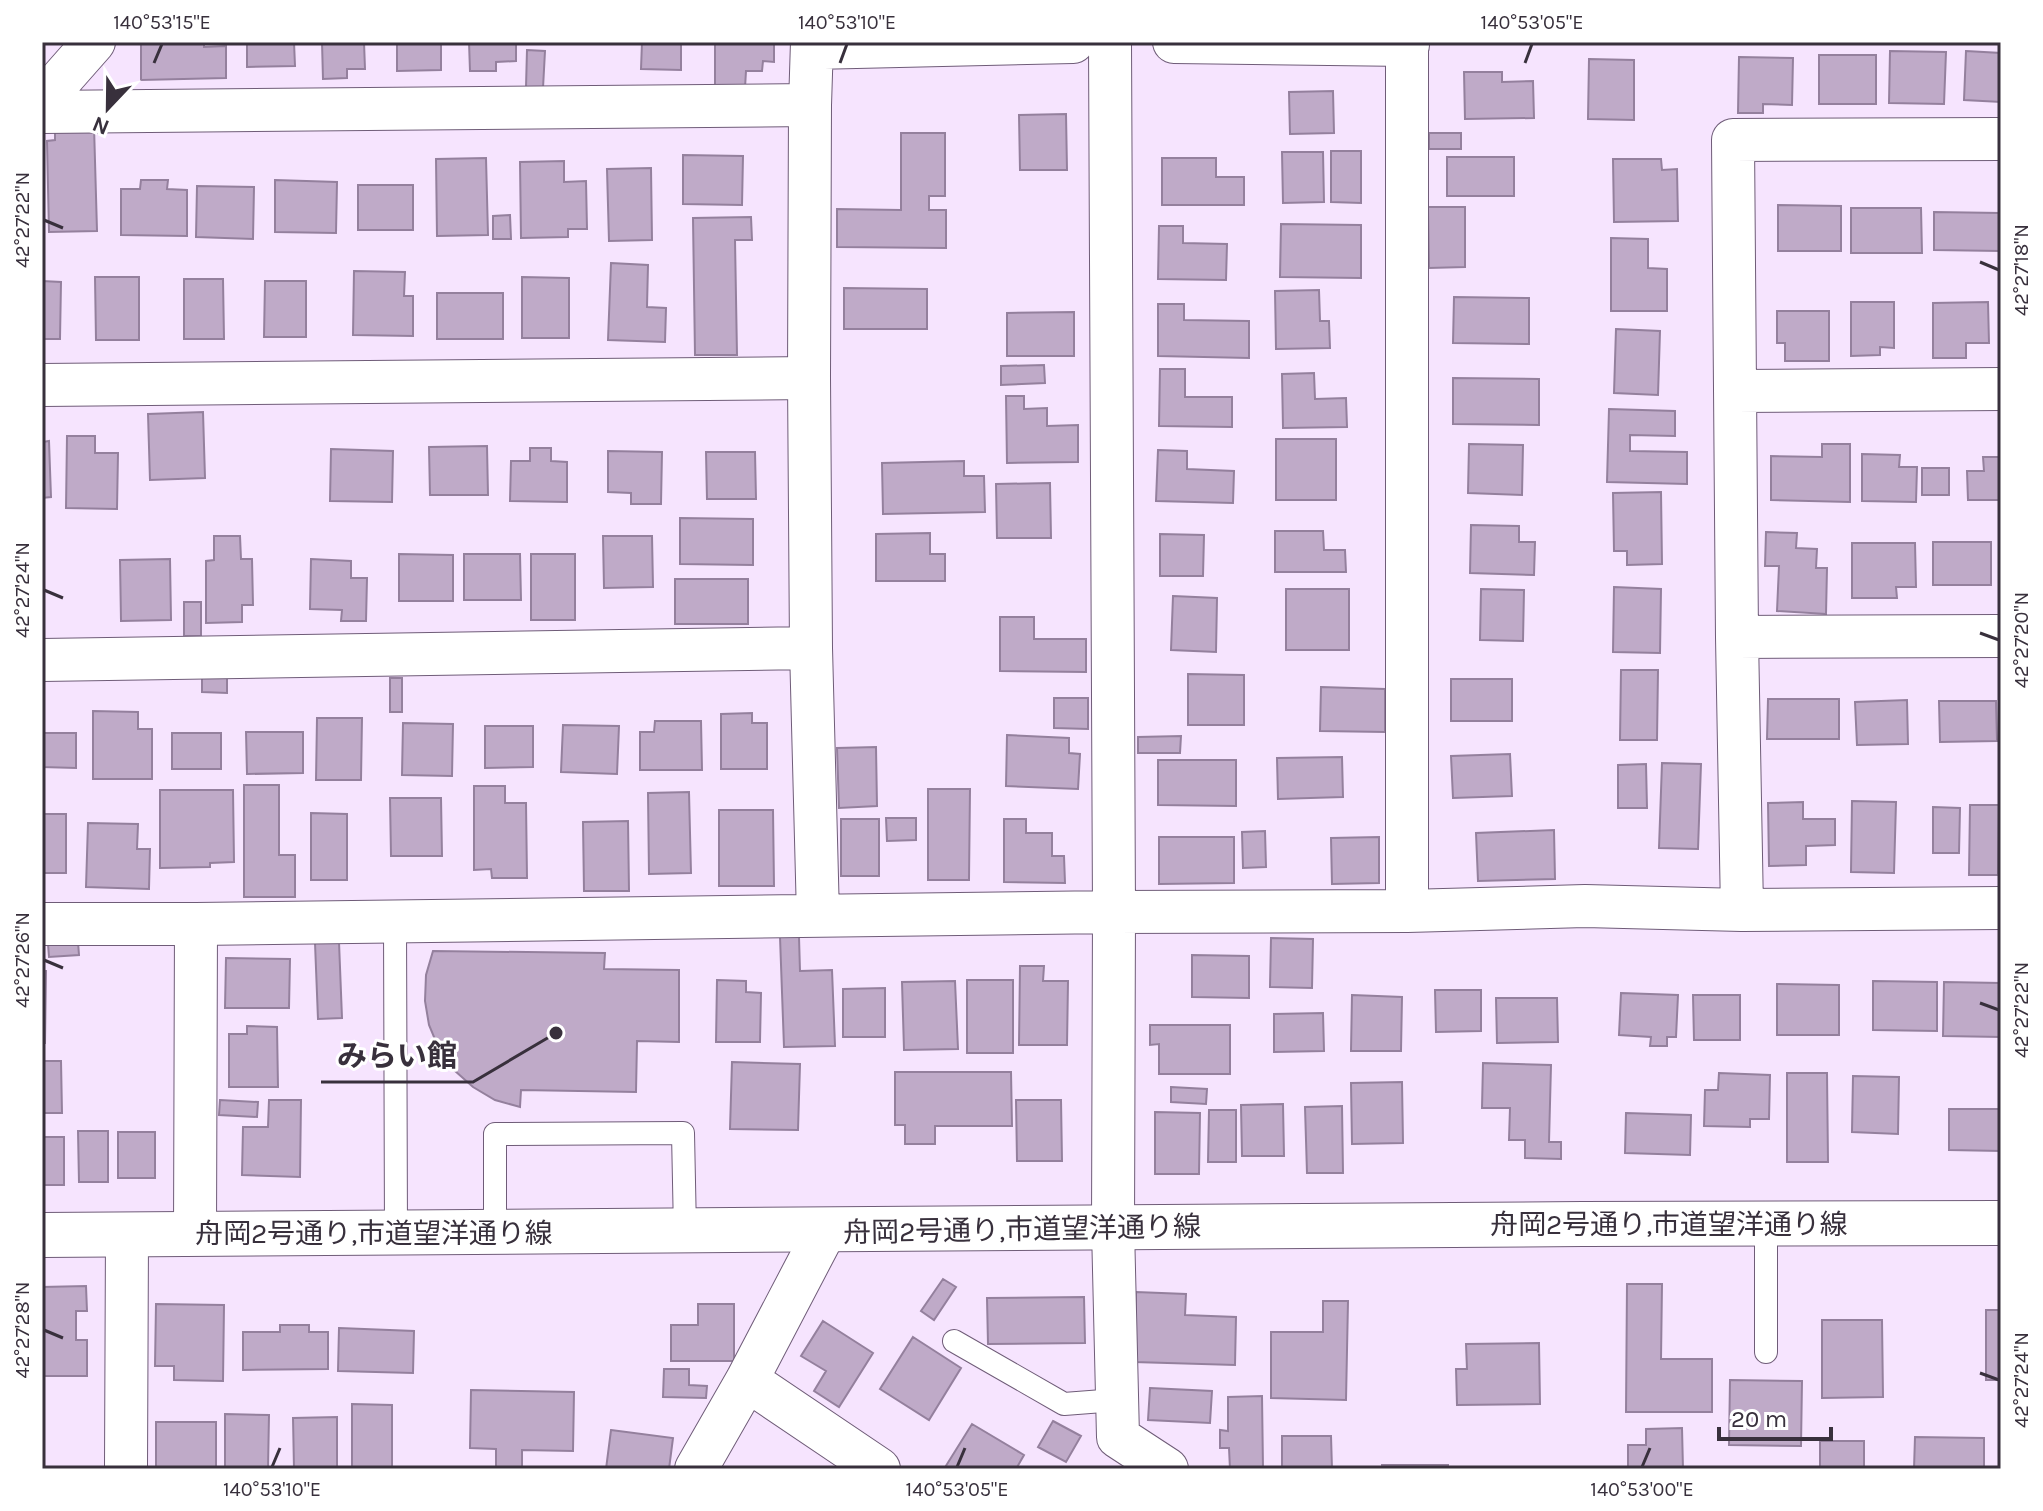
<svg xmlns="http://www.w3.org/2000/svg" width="2043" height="1511" font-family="Karla,'Noto Sans JP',sans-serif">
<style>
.building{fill:#bfaac8;stroke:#94809d;stroke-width:2}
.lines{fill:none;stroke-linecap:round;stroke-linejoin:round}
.service-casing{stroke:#6f5c78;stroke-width:24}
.minor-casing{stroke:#6f5c78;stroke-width:44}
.tertiary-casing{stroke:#6f5c78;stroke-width:46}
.service{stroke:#fff;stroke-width:22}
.minor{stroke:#fff;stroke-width:42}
.tertiary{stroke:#fff;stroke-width:44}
.ticks{fill:none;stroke:#38303c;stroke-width:3}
.labels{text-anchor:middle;stroke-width:6;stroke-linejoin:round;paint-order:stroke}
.street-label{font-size:28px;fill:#38303c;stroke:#fff}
.leader{fill:none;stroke:#38303c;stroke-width:3}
.callout-dot{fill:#38303c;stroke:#fff;stroke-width:3}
.callout-label{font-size:30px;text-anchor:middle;font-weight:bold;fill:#38303c;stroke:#fff;stroke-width:6;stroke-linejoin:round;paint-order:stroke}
.neatline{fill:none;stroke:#38303c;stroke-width:3}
.ticks-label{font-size:20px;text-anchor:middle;fill:#38303c}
</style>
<rect width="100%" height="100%" fill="#f6e4fe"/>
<path class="building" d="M141,42H204V47L226,46V78L141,80Z
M247,42H294L295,66L247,67Z
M322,42H364L365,69H347V78L323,79Z
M397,42H441V70L397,71Z
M469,42H516V61L496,62V71H470Z
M642,42H681V70L641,69Z
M715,42H774V62L763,61L762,71H746L745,88H715Z
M527,50L545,51L543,88L526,87Z
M1890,51L1946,52L1944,104L1889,103Z
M1966,51L2001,53V102L1964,100Z
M1819,55H1876V104H1819Z
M1739,57L1793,58L1792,105L1763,104V113H1738Z
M1589,59L1634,60V120L1588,119Z
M1464,72H1502V82L1533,81L1534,118L1465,119Z
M1333,91L1334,133L1290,134L1289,92Z
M1066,114L1067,170H1020L1019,115Z
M94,126L97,231L49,232L47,141L55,140V127Z
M901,133H945V196H929V210H946V248L837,247V209L901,210Z
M1429,133H1461V149H1429Z
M1331,151H1361V203L1331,202Z
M1282,152H1323L1324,202L1283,203Z
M683,155L743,156L742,205L683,204Z
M1447,157H1514V196H1447Z
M486,158L488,235L437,236L436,159Z
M1162,158H1216V177H1244V205H1162Z
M1613,159H1661L1662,170L1677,169L1678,221L1614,222Z
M564,161V182L586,181L587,229H568V237L521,238L520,162Z
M651,168L652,240L609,241L607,169Z
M141,180H168L167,189L187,190V236L121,235V189H140Z
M275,180L337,182L336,233L275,232Z
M358,185H413V230H358Z
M197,186L254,187L253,239L196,237Z
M1778,205L1841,206V251H1778Z
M1428,207H1465V267L1429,268Z
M1851,208H1921L1922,253H1851Z
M1934,212L2000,213V251L1934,250Z
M510,215L511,239H493V216Z
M751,217L752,240H735L737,355H695L693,218Z
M1281,224L1361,225V278L1280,277Z
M1159,226H1183V243L1227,244L1226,280L1158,279Z
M1611,238L1648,239V268L1667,269V311H1611Z
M611,263L648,265L647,307L666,308L665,342L608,340Z
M354,271L405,272L404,296H413V336L353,335Z
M95,277H139V340H96Z
M522,277L569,278V338H522Z
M184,279H223L224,339H184Z
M42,281L61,282L60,339H42Z
M265,281H306V337H264Z
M844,288L927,289V329H844Z
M1319,290L1320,321H1329L1330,348L1276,349L1275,291Z
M437,293H503V339H437Z
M1454,297L1529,298V344L1453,343Z
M1851,302H1894V348L1880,347V355L1851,356Z
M1988,302L1989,343H1966V358H1933V303Z
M1158,304H1184V320L1249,321V358L1158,356Z
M1777,311H1829V361H1785V343H1777Z
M1074,312V356H1007V313Z
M1616,329L1660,331L1658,395L1614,393Z
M1044,365L1045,383L1001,385V366Z
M1160,369H1185V397H1232V427L1159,426Z
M1314,373L1315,399L1346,398L1347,427L1283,428L1282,374Z
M1453,378L1539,379V425L1453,424Z
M1006,396H1024V409L1047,408V426L1078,425V462L1007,463Z
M1609,409L1675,411V436L1630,435V451L1687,452V484L1607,482Z
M203,412L205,478L150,480L148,414Z
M67,436H95V453H118L117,509L66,508Z
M1276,439H1336V500H1276Z
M49,441L51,497L42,498V442Z
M1469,444L1523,445L1522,495L1468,493Z
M1822,444H1850V502L1771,500V456L1822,457Z
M487,446L488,495H430L429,447Z
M530,448H551V461L567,462V502L510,501L511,461H530Z
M331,449L393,451L392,502L330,501Z
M1158,450L1187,451V469L1234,471L1233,503L1156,501Z
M608,451L662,452L661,504H631V493L608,492Z
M706,452H755L756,499H707Z
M1862,454L1900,455L1899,467H1917L1916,502L1862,501Z
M1983,457H2001V500H1968L1967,471H1984Z
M964,461V476H984L985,512L883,514L882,463Z
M1922,468H1949V495H1922Z
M1050,483L1051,538H997L996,484Z
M1661,492L1662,564L1627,565V551H1614L1613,493Z
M680,518L753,519V565L680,564Z
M1471,525L1519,526V542H1535L1534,575L1470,573Z
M1275,531H1323L1324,550H1345L1346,572H1275Z
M1766,532L1797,533L1796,548L1817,549L1816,568H1827L1826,614L1777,611L1779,566H1765Z
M930,533V554H945V581H876V534Z
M1160,534L1204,535L1203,576H1160Z
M214,536H240L241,559H252L253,605H242V622L206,623V561L214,560Z
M603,536H652L653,587L604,588Z
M1933,542H1991V585H1933Z
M1852,543H1915L1916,587H1896L1897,598H1852Z
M399,554L453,555V601H399Z
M464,554H520L521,600H464Z
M531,554H575V620H531Z
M170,559L171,620L121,621L120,560Z
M311,559L351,561V578H367L366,621H341L342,610L310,609Z
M675,579H748V624H675Z
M1614,587L1661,589L1660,653L1613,652Z
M1286,589H1349V650H1286Z
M1481,589L1524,590L1523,641L1480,640Z
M1173,596L1217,598L1216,652L1171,650Z
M184,602H201V636H184Z
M1000,617H1034V639H1086V672L1000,671Z
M1621,670H1658L1657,740H1620Z
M202,674H227V693L202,692Z
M1188,674L1244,675V725H1188Z
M390,678H402V712H390Z
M1451,679H1512V721H1451Z
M1321,687L1385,689V732L1320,731Z
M1054,698H1088V729L1054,728Z
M1768,699H1839V739H1767Z
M1907,700L1908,744L1857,745L1855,702Z
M1939,701H1996L1997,741L1940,742Z
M93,711L138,712V729H152V779H93Z
M752,713V723H767V769H721V714Z
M317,718H362L361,780H316Z
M655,721H701L702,770H640V732H654Z
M403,723L453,724L452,776L402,775Z
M563,725L619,726L617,774L561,772Z
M485,726H533V767L485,768Z
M246,732H303V773L247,774Z
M42,733H76V768L42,767Z
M172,733H221V769H172Z
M1007,735L1069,738V753L1080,754L1078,789L1006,786Z
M1181,736L1180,753H1138V737Z
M876,747L877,806L839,808L837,748Z
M1510,754L1512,796L1453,798L1451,756Z
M1342,757L1343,797L1278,799L1277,758Z
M1158,760H1236V806L1158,805Z
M1662,763L1701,764L1698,849L1659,848Z
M1646,764L1647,808H1618V765Z
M244,785H279V855H295V897H244Z
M474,786H505V803H526L527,878H492L491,869L474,870Z
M928,789H970L969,880H928Z
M160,790H233L234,862L210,863V867L160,868Z
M689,792L691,873L649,874L648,793Z
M390,798H441L442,856H391Z
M1852,801L1896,802L1894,873L1851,872Z
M1803,802V819H1835V845L1806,846V865L1769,866L1768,803Z
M1970,805H1999L1998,875H1969Z
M1933,807L1960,808L1959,853H1933Z
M719,810H773L774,886H719Z
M311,813L347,814V880H311Z
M42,814H66V873H42Z
M886,818H916V840L887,841Z
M841,819H879V876H841Z
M1004,819H1026V833H1052V856H1064L1065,883L1004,882Z
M628,821L629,891H584L583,822Z
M88,823L138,824L137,849H150L149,889L86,887Z
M1554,830L1555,879L1478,881L1476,833Z
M1265,831L1266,867L1243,868L1242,832Z
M1159,837H1234V883L1159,884Z
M1379,837V883L1332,884L1331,838Z
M780,937H799L800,971L832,970L835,1046L784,1047Z
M1271,938L1313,939L1312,988L1270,987Z
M78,942L79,955L49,957L48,944Z
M339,942L342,1018L318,1019L315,943Z
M433,951L605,953L604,969L679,970V1042L637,1041L636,1092L521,1090L520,1107L495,1100L473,1087L454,1070L439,1049L429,1025L425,1001L426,975Z
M1192,955L1249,956V998L1192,997Z
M226,958L290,959L289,1008H225Z
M1020,966H1044L1043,981H1068L1067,1045H1019Z
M42,971H46L45,1043H42Z
M717,980L746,981V992L761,993L760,1042H716Z
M967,980H1013V1053H967Z
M955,981L958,1049L904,1050L902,982Z
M1873,981L1937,982V1031L1873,1030Z
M1944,982L2001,983V1037L1943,1036Z
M1777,984L1839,985V1035H1777Z
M885,988V1037H843V989Z
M1435,990H1481V1031L1436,1032Z
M1621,993L1678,995L1676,1037H1667V1046H1650L1651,1037L1619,1035Z
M1352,995L1402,997L1401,1051H1351Z
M1693,995H1740V1040H1694Z
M1496,998H1557L1558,1042L1497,1043Z
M1323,1013L1324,1051L1274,1052V1014Z
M1150,1025H1230V1074H1159V1044L1150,1045Z
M247,1026L277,1027L278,1087H229V1034H247Z
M42,1061H61L62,1113H42Z
M732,1062L800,1064L798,1130L730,1129Z
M1483,1063L1551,1065L1549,1142H1561V1159L1525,1158V1140H1509L1510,1108H1482Z
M895,1072H1011L1012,1126H935V1144H905V1125H895Z
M1719,1073L1770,1075L1769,1119H1750V1127L1704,1126L1705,1090H1718Z
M1787,1073H1827L1828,1162H1787Z
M1853,1076L1899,1077L1898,1134L1852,1132Z
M1402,1082L1403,1143L1352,1144L1351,1083Z
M1171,1087L1207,1089L1206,1104L1171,1102Z
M220,1100L258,1102L257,1117L219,1115Z
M269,1100H301L300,1177L242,1175L243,1127H268Z
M1016,1100H1061L1062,1161H1017Z
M1283,1104L1284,1156H1242L1241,1105Z
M1342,1106L1343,1173H1307L1305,1107Z
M1949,1109H2001V1151L1949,1150Z
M1209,1110H1236V1162H1208Z
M1155,1112L1200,1113L1199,1174H1155Z
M1626,1113L1691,1115L1690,1155L1625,1153Z
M78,1131H108V1182H79Z
M118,1132H155V1178H118Z
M42,1137H64V1185H42Z
M943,1279L956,1287L934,1320L921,1311Z
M1627,1284H1662L1661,1359H1712V1412H1626Z
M86,1286L87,1311H76V1340H87V1376H42V1287Z
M1136,1292L1186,1294L1185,1315L1236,1317L1235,1365L1134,1362Z
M1084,1297L1085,1343L988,1344L987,1298Z
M1323,1301H1348L1346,1400L1271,1398V1332H1323Z
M156,1304L224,1305L223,1381L174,1380V1366H155Z
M698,1304H734V1361H671V1325H698Z
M1986,1310H2001V1380H1986Z
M1822,1320H1882L1883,1397L1822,1398Z
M823,1321L873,1353L839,1407L814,1391L826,1371L801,1356Z
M280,1325H309V1332H328V1369L243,1370V1332H280Z
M339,1328L414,1331L413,1373L338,1371Z
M913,1337L961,1368L929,1420L880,1389Z
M1539,1343L1540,1404L1457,1405L1456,1369H1467L1466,1344Z
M664,1369H689V1385L707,1386L706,1398L663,1397Z
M1730,1380L1802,1381L1801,1446L1729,1445Z
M1150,1388L1212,1391L1210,1423L1148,1420Z
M471,1390L574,1392L573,1451L522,1450V1469H496V1449L470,1448Z
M1262,1396L1263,1469H1230L1229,1448H1220V1430L1228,1431V1397Z
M352,1404L392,1405V1469L352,1468Z
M225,1414L269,1415L268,1469H225Z
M337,1417V1469H294L293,1418Z
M1053,1421L1081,1436L1066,1462L1038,1447Z
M156,1422H216V1469H156Z
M972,1424L1024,1455L1016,1469H944Z
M1682,1428L1683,1469H1628V1445H1646V1429Z
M611,1430L673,1438L669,1469H606Z
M1282,1436H1331L1332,1469H1282Z
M1915,1437L1984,1438V1469H1914Z
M1820,1441H1864V1469H1820Z
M1382,1465H1448V1469H1382Z"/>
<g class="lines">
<g class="service-casing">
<path id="service" d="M395,922L396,1233
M1766,1224V1352
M495,1232V1134L683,1133L685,1231
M954,1341L1064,1404L1116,1400"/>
</g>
<g class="minor-casing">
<path id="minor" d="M812,42L810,105L809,378L811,648L818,916
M1110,42L1114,912L1113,1228L1118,1437L1167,1469
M1174,42L1408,45
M813,48L1073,42
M42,101L94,42
M42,112L810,105
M42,385L809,378
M1736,391L2001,389
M1737,637L2001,636
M42,660L811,648
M1742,910L1737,637L1733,140L2001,139
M1407,911V42
M42,924H196L1114,912L1407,911L1585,906L1742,910L2001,908
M195,1234L196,924
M747,1380L879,1469
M126,1469L127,1235
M696,1469L747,1380L825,1231"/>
</g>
<g class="tertiary-casing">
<path id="tertiary" d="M42,1235L1583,1224L2001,1223"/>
</g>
<use href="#service" class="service"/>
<use href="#minor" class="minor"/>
<use href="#tertiary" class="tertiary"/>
</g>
<path class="ticks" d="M154,63L162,44M840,63L847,44M1525,63L1532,44M44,220L63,228M1980,262L1999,270M44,590L63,598M1980,633L1999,640M44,960L63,968M1980,1003L1999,1010M44,1330L63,1338M1980,1373L1999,1380M272,1467L280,1448M957,1467L965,1448M1642,1467L1650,1448"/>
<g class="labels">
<g class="street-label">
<text x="1669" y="1234">舟岡2号通り,市道望洋通り線</text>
<text transform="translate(1022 1229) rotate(-1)" y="10">舟岡2号通り,市道望洋通り線</text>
<text x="374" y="1243">舟岡2号通り,市道望洋通り線</text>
</g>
</g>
<path class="leader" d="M556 1033L473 1082H321"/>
<circle class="callout-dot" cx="556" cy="1033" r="8"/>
<g class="callout-label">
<text x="397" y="1066">みらい館</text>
</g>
<rect width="2043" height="1511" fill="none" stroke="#ffffff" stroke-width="88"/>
<g transform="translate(108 108) rotate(202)" stroke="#ffffff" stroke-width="6" paint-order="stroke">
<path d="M0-6L14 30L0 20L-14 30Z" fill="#38303c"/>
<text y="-12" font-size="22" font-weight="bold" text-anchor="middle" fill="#38303c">N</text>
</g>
<path d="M1719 1427v12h112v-12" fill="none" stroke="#38303c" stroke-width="4"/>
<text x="1731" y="1427" font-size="24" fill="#38303c" stroke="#ffffff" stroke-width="6" paint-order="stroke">20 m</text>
<rect x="44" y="44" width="1955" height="1423" class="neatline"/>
<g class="ticks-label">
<text x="162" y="29">140°53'15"E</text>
<text x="847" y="29">140°53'10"E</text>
<text x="1532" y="29">140°53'05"E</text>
<text transform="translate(22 220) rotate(-90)" y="7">42°27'22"N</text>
<text transform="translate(2021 270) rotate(-90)" y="7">42°27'18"N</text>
<text transform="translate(22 590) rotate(-90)" y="7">42°27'24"N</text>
<text transform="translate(2021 640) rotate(-90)" y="7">42°27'20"N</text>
<text transform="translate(22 960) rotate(-90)" y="7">42°27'26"N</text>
<text transform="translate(2021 1010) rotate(-90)" y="7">42°27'22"N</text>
<text transform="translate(22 1330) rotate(-90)" y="7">42°27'28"N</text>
<text transform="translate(2021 1380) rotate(-90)" y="7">42°27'24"N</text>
<text x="272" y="1496">140°53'10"E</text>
<text x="957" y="1496">140°53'05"E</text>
<text x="1642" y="1496">140°53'00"E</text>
</g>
</svg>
